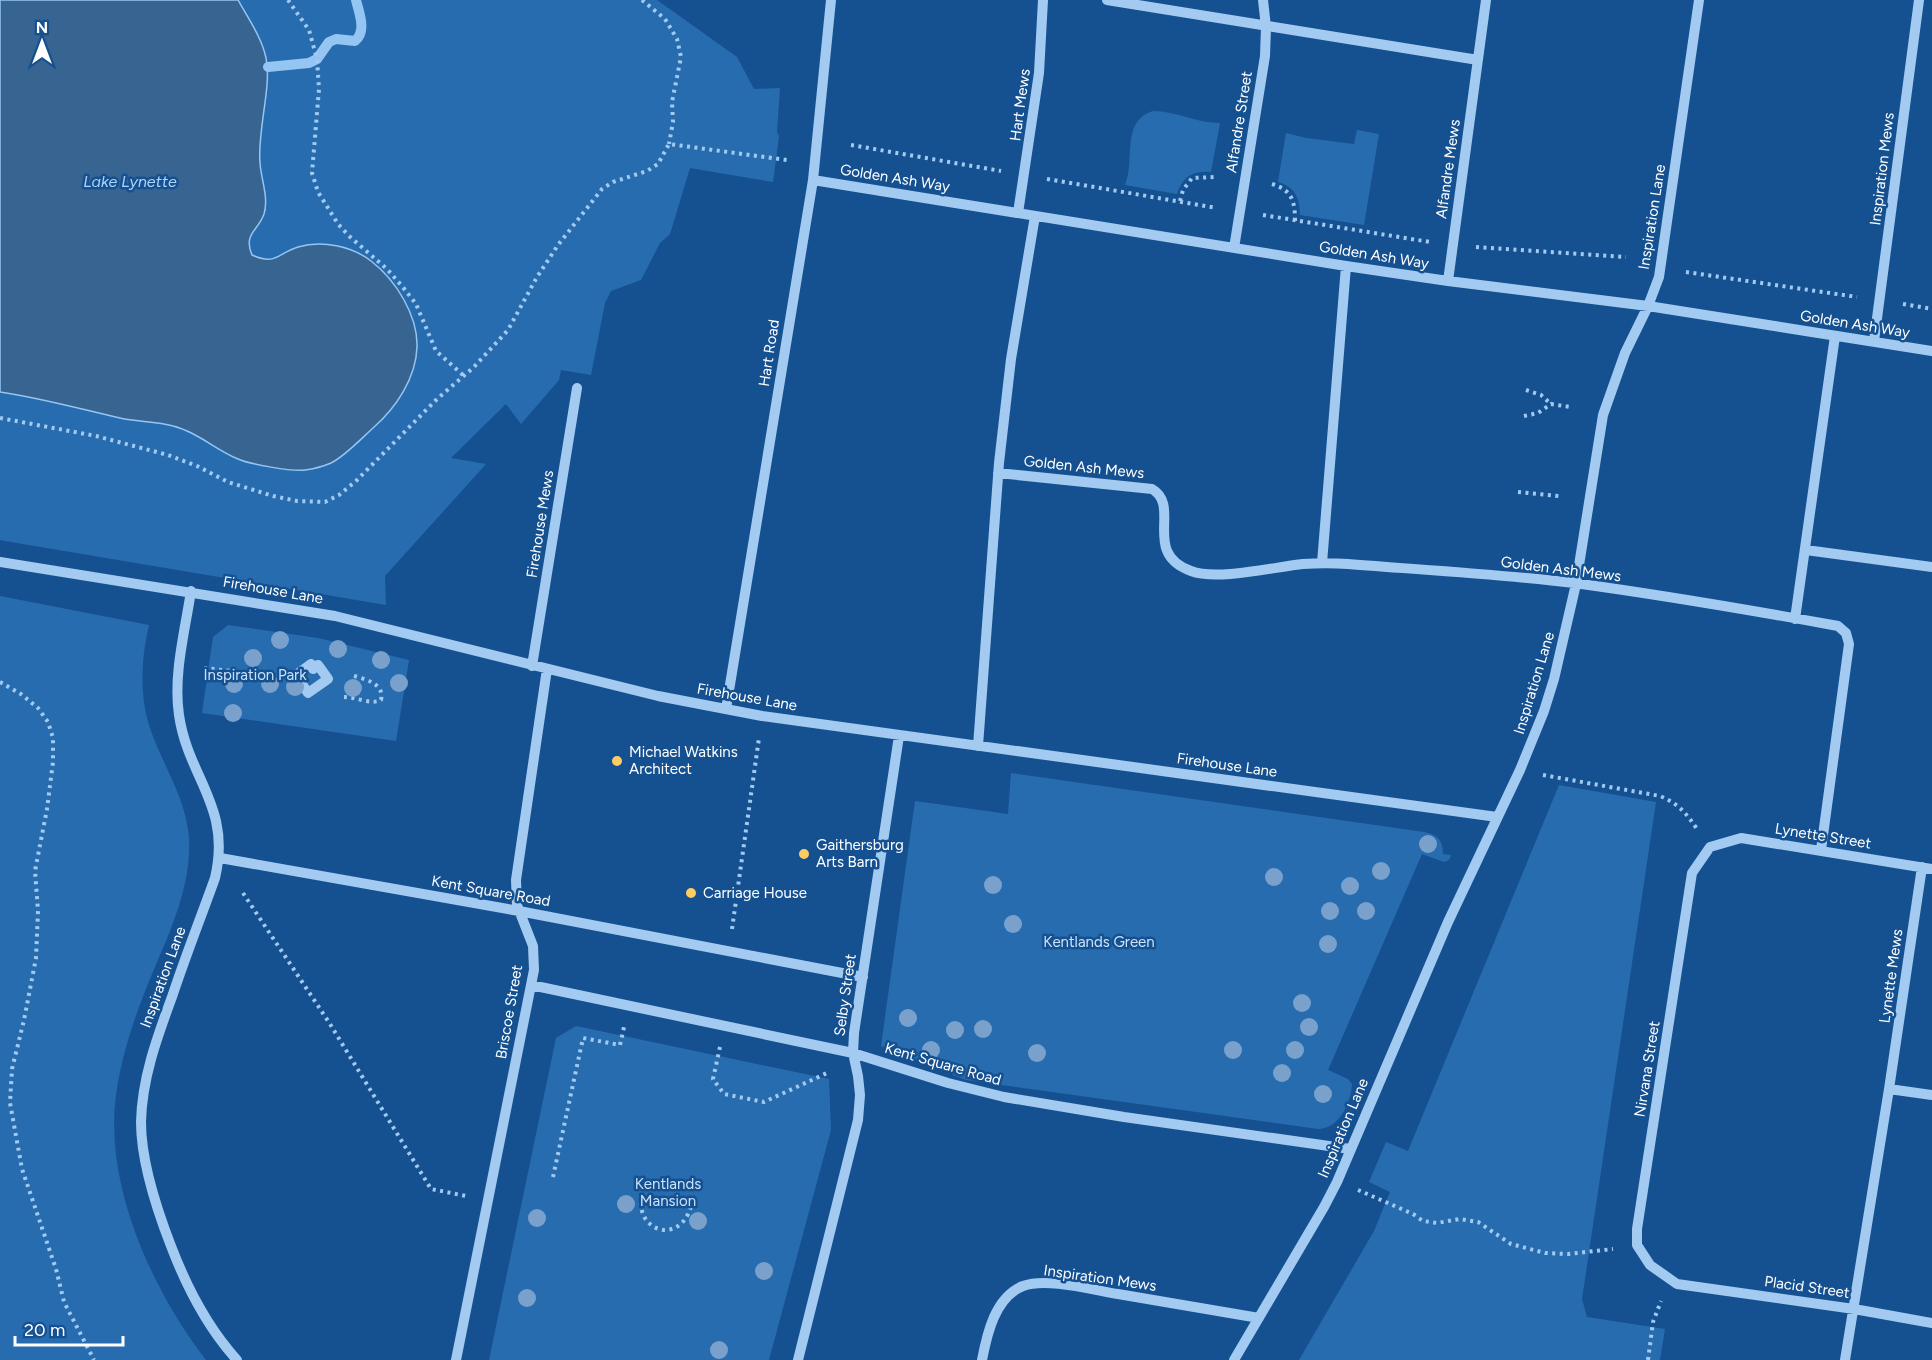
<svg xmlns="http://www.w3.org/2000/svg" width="1932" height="1360" font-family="Figtree,sans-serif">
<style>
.green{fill:#286cb0}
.water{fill:#386492;stroke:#95c6f3;stroke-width:1.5}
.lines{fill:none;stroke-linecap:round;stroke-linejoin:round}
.stream{stroke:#95c6f3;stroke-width:10}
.path{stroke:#a3caf1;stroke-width:4;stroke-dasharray:3 4.5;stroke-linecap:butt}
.minor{stroke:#a3caf1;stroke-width:10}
.tree{fill:#79a1cc}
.poi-dot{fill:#ffcb63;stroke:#155191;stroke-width:2}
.labels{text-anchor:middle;stroke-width:5;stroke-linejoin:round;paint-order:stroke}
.street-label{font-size:15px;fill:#fff;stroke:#155191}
.park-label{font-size:15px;fill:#cae3fc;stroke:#155191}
.poi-label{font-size:15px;fill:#fff;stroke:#155191;text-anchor:start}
.water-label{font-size:16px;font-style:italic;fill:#afd4f8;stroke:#155191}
</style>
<rect width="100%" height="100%" fill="#155191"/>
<path class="green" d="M0,0H657L737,57L754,89L780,88L777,132L779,136L773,182L690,168L670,234L660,243L641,280L611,291L605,303L591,375L561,370L559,380L521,424L506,404L451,458L486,464L385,576L386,605L5,541L0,540Z
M1153,111C1176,111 1196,123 1220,123L1211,172C1193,170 1182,177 1177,194L1125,185C1136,161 1120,121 1153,111Z
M1357,130L1379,134L1364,225L1300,215C1300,198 1295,187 1278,182L1286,133L1306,138L1354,144Z
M0,596L149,625C141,658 139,698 151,731C164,767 186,799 189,838C192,893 163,945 144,994C131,1027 121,1060 116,1095C104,1185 152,1290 206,1360H0Z
M228,625L318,638L409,660L396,741L202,713L213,637Z
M1011,773L1417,831C1433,833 1443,836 1443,854L1451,855L1449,860L1444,862L1422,854L1328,1070L1348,1079L1352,1084C1351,1103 1339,1129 1318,1129L966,1080L881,1046L915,801L1008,814Z
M1559,785L1656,802L1582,1299L1587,1317L1665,1329L1660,1360H1299L1374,1231L1390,1192L1369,1182L1386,1142L1408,1151Z
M576,1026L829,1079L831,1130L769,1360H489L556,1038Z"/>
<path class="water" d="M0,0H238C248,18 262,38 266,58C272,87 257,131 260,163C261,179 269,198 264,214C258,231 243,234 252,255C276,266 278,253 298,247C322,240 352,246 371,261C396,280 418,316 417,347C416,378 396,408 373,428C362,438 344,457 331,463C324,466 313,469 305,470C293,472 249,464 238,459C216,450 197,432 173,426C156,421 137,422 120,418C80,409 41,398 0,392Z"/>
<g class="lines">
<path class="stream" d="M268,67L309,63L317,59L329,42L336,39L355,41C367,31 359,13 356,0"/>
<path class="path" d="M288,0L309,30L317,59L319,89L312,173L318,192L338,224L349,236L387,269L402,286L416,304L436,351L464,376
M642,0L665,19L677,39L681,57L672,102L673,122L669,144
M851,145L1001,171
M1047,179L1217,208
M1272,184C1292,190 1295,201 1295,221
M1180,201L1183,190L1192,178L1215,177
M1263,215L1430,242
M1476,247L1626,257
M1686,272L1857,297
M1903,304L1932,309
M1526,390L1541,395L1551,404
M1524,416L1538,413L1551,404L1570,407
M0,418L96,436L168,455L197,466L228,482L273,496L297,501L325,502L339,495L356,481L437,399L474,367L508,330L537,277L558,245L602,189L613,182L647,171L658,164L669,144L787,160
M1518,492L1559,496
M204,668L250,673H275
M0,682L21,694L38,708L48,722L53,738V762L47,809L35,871L38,911L36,958L24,1020L12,1069L10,1103L22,1169L56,1269L64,1302L94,1360
M344,697C356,697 371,705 381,700C385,683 364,679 351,675
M1543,775L1660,796C1679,804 1686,813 1697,829
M243,893L330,1024L431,1189L466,1196
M732,929L759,738
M720,1047L713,1079L724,1094L764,1102L827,1073
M553,1177L583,1038L620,1045L624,1027
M1358,1190L1413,1214L1423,1221L1437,1223L1460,1219L1478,1222L1511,1244L1545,1253L1568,1254L1613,1249
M641,1195C636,1234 681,1244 691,1206
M1648,1360L1653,1322L1661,1301"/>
<path class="minor" d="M1107,0L1478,60
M813,180L1346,266L1448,281L1648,306L1932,351
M1018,213L1039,73L1043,0
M1234,248L1265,56L1266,27L1263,0
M1448,281L1486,0
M1874,341L1919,0
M998,473L1152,489C1182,506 1141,553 1191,571C1217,581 1274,567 1303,564C1318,563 1333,563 1348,564C1423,570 1499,574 1574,583C1662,595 1750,610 1838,626L1846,633L1849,644L1821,850
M1806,550L1932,567
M0,562L335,616L658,696L762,716L1497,817
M1322,563L1346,266
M191,591C185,631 173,675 179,715C188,778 232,806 215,878C201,917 186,955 173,994C158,1035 142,1077 141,1122C141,1161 157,1210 171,1246C187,1288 207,1327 237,1360
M1795,619L1835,336
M311,664L313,669L318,665L328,679L308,693L296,675Z
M532,666L577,388
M726,709L813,180L831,0
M978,746L999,463L1011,359L1035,216
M220,858L519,911L863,977
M1932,869L1741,838L1710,847L1692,873L1637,1229V1245L1650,1265L1677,1284L1854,1309L1932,1323
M531,985L853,1053L948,1083L1004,1097L1124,1117L1350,1149
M1889,1089L1932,1095
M456,1360L534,970L533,946L517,905L516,880L547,669
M798,1360L858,1120L860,1095L858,1076L853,1053L854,1033L899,736
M982,1360C987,1334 995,1297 1023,1286C1046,1277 1093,1290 1118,1294C1165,1302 1212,1310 1259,1318
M1234,1360L1324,1207L1337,1182L1448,922L1520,770L1544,711L1554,679L1576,584L1603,415L1625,353L1648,306L1659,277L1699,0
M1845,1360L1889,1089L1922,867"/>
</g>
<g class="tree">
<circle cx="280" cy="640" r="9"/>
<circle cx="338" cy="649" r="9"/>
<circle cx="253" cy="658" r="9"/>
<circle cx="381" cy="660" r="9"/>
<circle cx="399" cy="683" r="9"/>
<circle cx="234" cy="684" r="9"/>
<circle cx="270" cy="684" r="9"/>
<circle cx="295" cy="687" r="9"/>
<circle cx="353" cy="688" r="9"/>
<circle cx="233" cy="713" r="9"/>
<circle cx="1428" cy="844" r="9"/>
<circle cx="1381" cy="871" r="9"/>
<circle cx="1274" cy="877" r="9"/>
<circle cx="993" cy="885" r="9"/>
<circle cx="1350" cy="886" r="9"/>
<circle cx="1330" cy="911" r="9"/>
<circle cx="1366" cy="911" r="9"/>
<circle cx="1013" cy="924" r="9"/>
<circle cx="1328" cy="944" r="9"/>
<circle cx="1302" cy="1003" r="9"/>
<circle cx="908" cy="1018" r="9"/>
<circle cx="1309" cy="1027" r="9"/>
<circle cx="983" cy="1029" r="9"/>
<circle cx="955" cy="1030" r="9"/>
<circle cx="931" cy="1050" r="9"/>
<circle cx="1233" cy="1050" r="9"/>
<circle cx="1295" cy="1050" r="9"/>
<circle cx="1037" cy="1053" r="9"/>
<circle cx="1282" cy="1073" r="9"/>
<circle cx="1323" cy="1094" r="9"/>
<circle cx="626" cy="1204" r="9"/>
<circle cx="537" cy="1218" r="9"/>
<circle cx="698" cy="1221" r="9"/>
<circle cx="764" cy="1271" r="9"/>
<circle cx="527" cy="1298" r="9"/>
<circle cx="719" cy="1350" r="9"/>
</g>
<g class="poi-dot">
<circle cx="617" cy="761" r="6"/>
<circle cx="804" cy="854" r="6"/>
<circle cx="691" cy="893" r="6"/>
</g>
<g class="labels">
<g class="street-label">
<text transform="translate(1020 105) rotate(-82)" y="5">Hart Mews</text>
<text transform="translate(1239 122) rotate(-81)" y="5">Alfandre Street</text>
<text transform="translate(1448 169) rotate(-82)" y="5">Alfandre Mews</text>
<text transform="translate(1882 169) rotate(-83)" y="5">Inspiration Mews</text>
<text transform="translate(895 178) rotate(9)" y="5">Golden Ash Way</text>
<text transform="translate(1652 217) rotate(-81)" y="5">Inspiration Lane</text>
<text transform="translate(1374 255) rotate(9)" y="5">Golden Ash Way</text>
<text transform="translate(1855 324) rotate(9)" y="5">Golden Ash Way</text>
<text transform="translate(769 353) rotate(-81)" y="5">Hart Road</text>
<text transform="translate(1084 467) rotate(6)" y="5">Golden Ash Mews</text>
<text transform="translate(540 524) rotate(-81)" y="5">Firehouse Mews</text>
<text transform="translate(1561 569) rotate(7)" y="5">Golden Ash Mews</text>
<text transform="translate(273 590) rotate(10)" y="5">Firehouse Lane</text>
<text transform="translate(1534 683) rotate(-73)" y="5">Inspiration Lane</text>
<text transform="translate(747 697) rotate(10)" y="5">Firehouse Lane</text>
<text transform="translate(1227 765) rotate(8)" y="5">Firehouse Lane</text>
<text transform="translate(1823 836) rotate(9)" y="5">Lynette Street</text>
<text transform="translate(491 891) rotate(10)" y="5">Kent Square Road</text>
<text transform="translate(1891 976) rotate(-82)" y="5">Lynette Mews</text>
<text transform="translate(163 977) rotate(-70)" y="5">Inspiration Lane</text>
<text transform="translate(845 995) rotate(-82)" y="5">Selby Street</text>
<text transform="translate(509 1012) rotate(-80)" y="5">Briscoe Street</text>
<text transform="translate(943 1064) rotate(16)" y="5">Kent Square Road</text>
<text transform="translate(1647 1069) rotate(-81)" y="5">Nirvana Street</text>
<text transform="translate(1343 1128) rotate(-67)" y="5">Inspiration Lane</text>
<text transform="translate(1100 1278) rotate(8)" y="5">Inspiration Mews</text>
<text transform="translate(1807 1287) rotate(8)" y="5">Placid Street</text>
</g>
<g class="park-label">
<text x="255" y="680">Inspiration Park</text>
<text x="1099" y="947">Kentlands Green</text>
<text x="668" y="1189">Kentlands<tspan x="668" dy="17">Mansion</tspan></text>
</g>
<g class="poi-label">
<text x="629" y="757">Michael Watkins<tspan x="629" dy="17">Architect</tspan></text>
<text x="816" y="850">Gaithersburg<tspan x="816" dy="17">Arts Barn</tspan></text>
<text x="703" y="898">Carriage House</text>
</g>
<g class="water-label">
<text x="130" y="187">Lake Lynette</text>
</g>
</g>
<g transform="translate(42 42)" stroke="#155191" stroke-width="4.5" paint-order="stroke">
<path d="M0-4.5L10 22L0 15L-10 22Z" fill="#ffffff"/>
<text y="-9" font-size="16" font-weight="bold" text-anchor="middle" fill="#ffffff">N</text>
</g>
<path d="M15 1336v9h108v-9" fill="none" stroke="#ffffff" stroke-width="3"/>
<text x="24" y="1336" font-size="18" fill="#ffffff" stroke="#155191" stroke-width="4.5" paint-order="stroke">20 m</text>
</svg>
